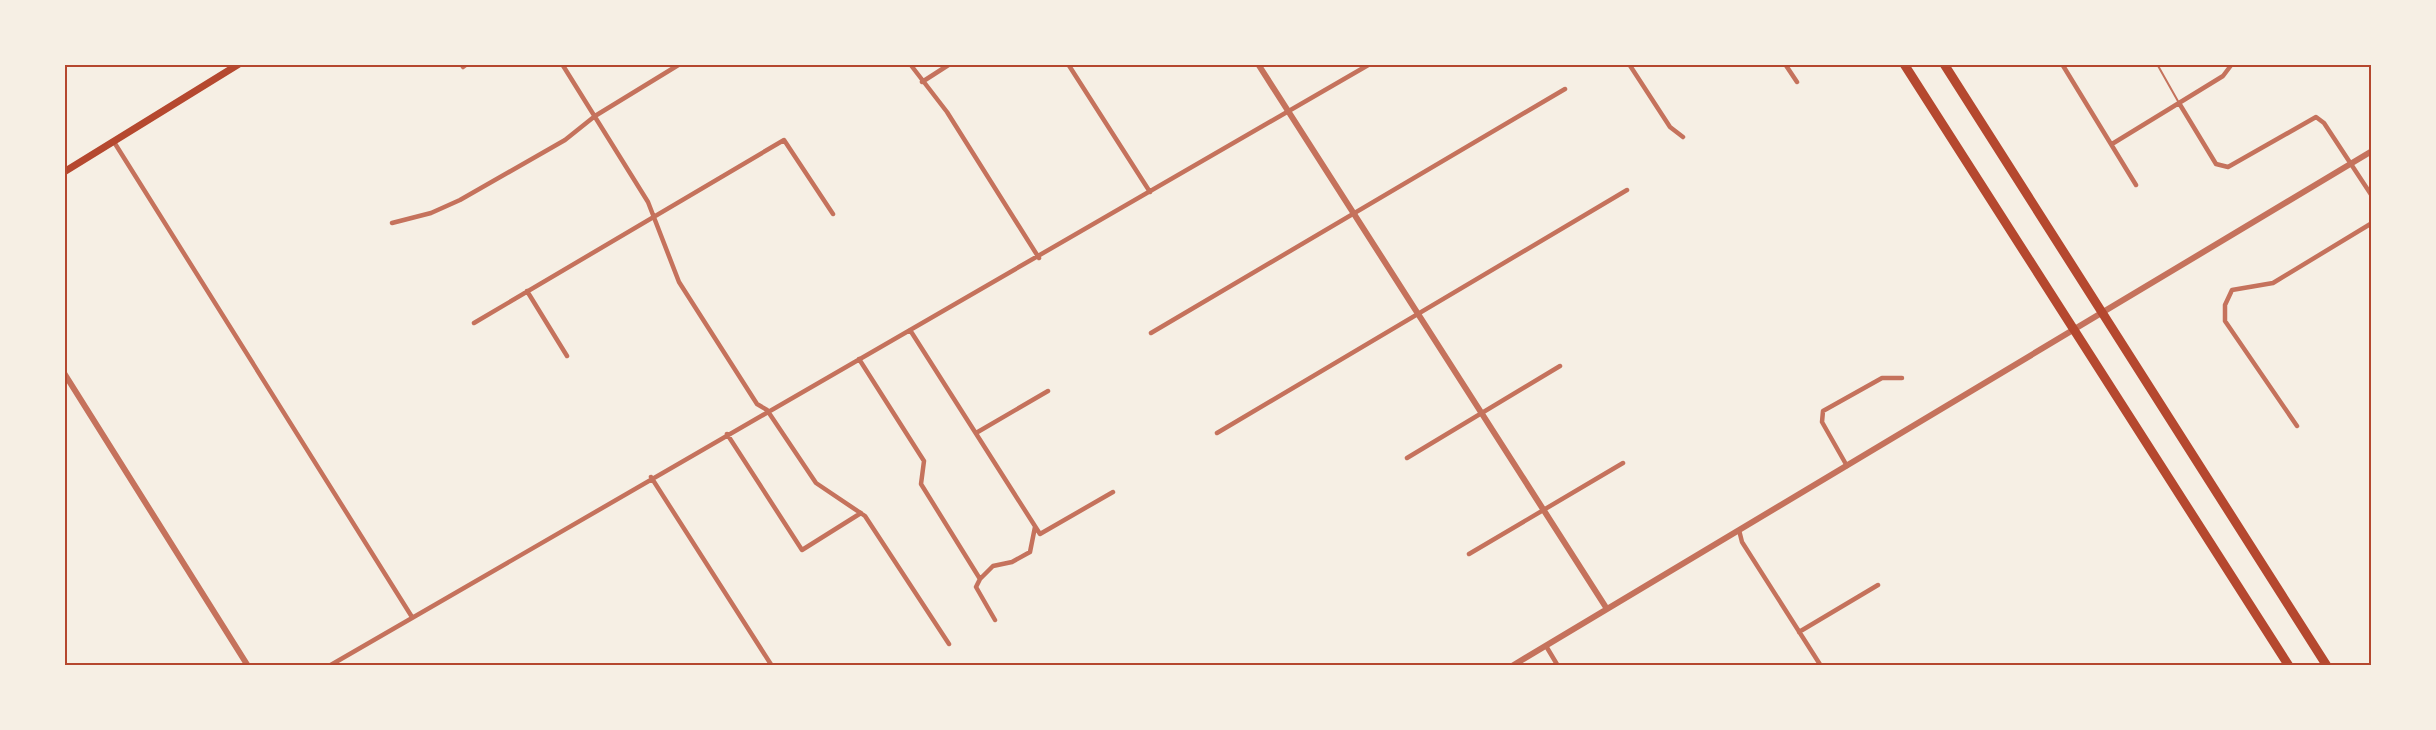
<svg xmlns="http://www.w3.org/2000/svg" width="2436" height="730" font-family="Figtree,sans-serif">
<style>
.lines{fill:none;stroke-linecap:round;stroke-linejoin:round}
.service{stroke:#c5725c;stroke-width:2}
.minor{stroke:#c5725c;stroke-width:4.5}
.tertiary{stroke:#c5725c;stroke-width:6}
.secondary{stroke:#b5482f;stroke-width:7}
.motorway{stroke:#b5482f;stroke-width:9}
.neatline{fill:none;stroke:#b5482f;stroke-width:2}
</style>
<rect width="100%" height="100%" fill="#f6efe4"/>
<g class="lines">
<path class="service" d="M2157,64L2179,103"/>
<path class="minor" d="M562,64L648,202L679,282L757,404L767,410L816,483L865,516L949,644
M910,64L947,112L1039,258
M1068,64L1150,192
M1629,64L1670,127L1683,137
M1785,64L1797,82
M2062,64L2136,185
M2232,64L2223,76L2179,103L2216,164L2228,167L2316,117L2324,123L2372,196
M463,67L467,64
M922,82L950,64
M114,142L412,617
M2112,144L2179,103
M392,223L431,213L460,200L565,140L595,116L680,64
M527,291L567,356
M474,323L784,140L833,214
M910,330L1040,534L1113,492
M1151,333L1565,89
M859,359L924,461L921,484L980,579L976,587L995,620
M2297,426L2225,321V305L2232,290L2273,283L2372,223
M976,433L1048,391
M1217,433L1627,190
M727,434L802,550L861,513
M1407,458L1560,366
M1847,466L1822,422L1823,411L1882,378H1902
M651,477L772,666
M1739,530L1742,542L1821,666
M1469,554L1623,463
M980,579L993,566L1012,562L1030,552L1035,527
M1799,632L1878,585
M1546,646L1558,666
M329,666L1370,64"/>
<path class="tertiary" d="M1258,64L1607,609
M64,373L248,666
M1512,666L2372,151"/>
<path class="secondary" d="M64,172L239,64"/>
<path class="motorway" d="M1904,64L2289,666
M1944,64L2327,666"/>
</g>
<rect width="2436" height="730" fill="none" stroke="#f6efe4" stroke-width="132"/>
<rect x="66" y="66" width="2304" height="598" class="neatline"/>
</svg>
